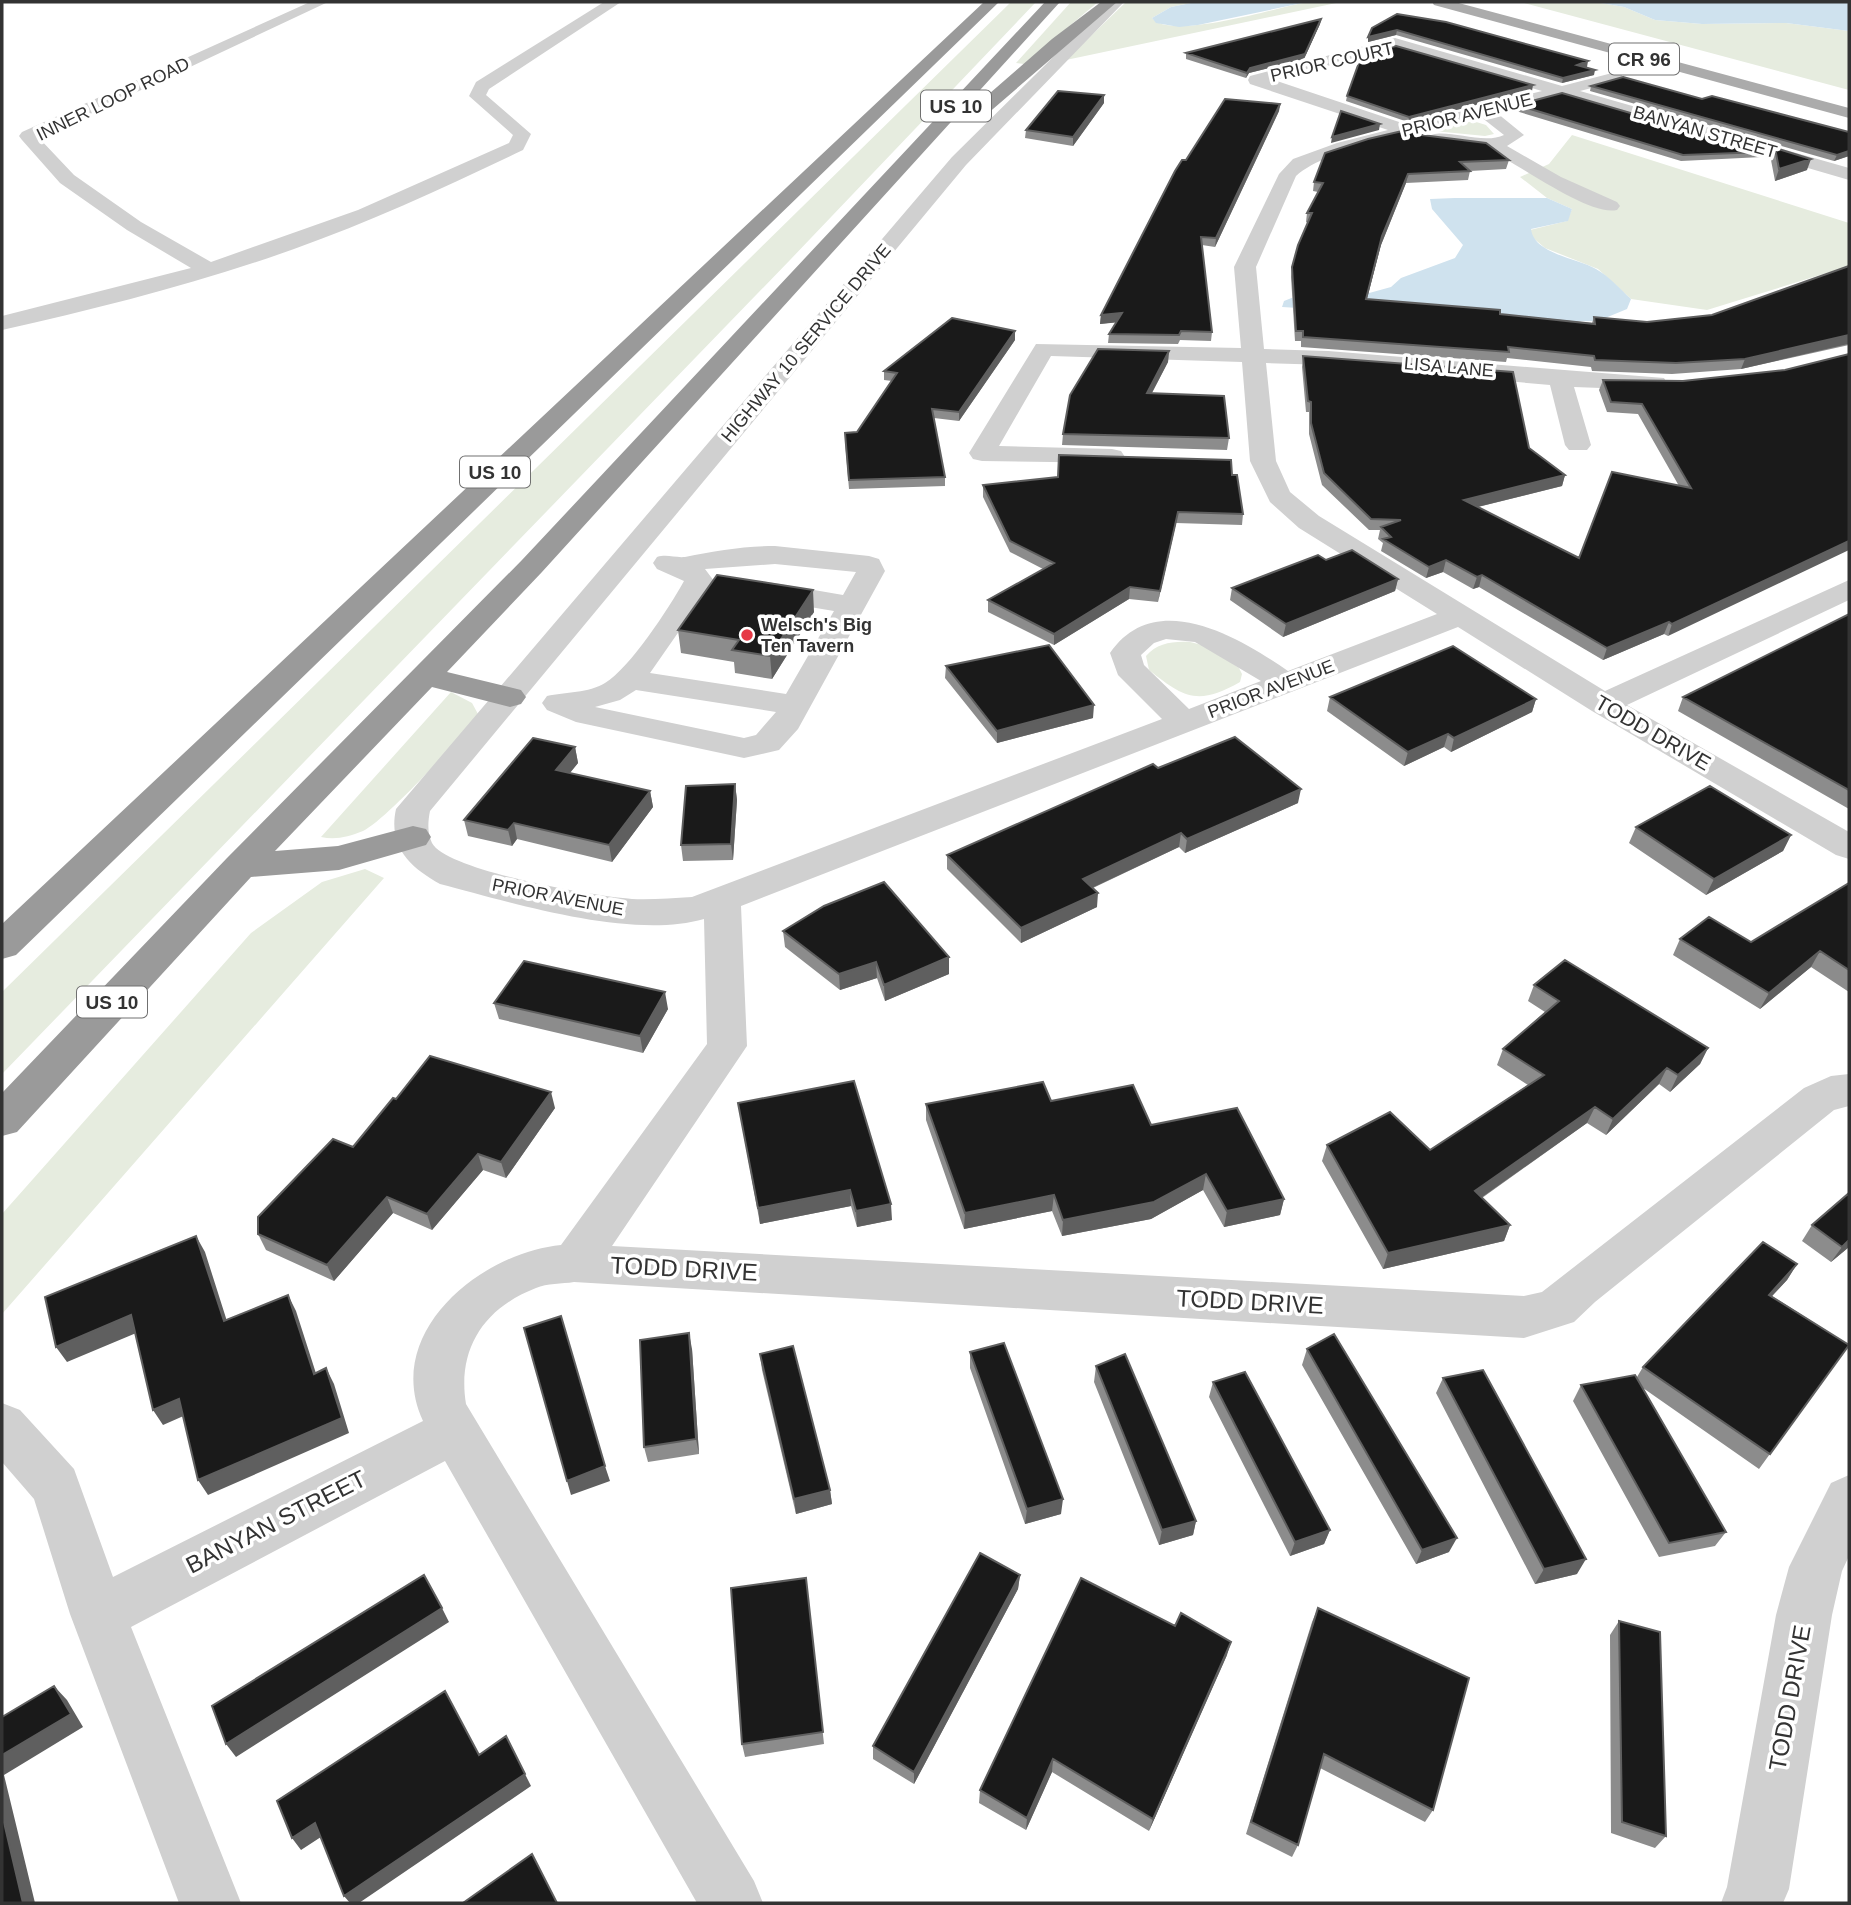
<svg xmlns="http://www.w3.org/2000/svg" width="1851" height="1905" font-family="Helvetica,sans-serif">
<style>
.green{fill:#e6ecdf}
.water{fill:#cfe2ee}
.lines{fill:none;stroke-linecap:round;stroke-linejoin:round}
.minor{fill:#d0d0d0;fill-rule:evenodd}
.major{fill:#ababab;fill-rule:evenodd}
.highway{fill:#9a9a9a;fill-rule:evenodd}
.wall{fill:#8c8c8c}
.shaded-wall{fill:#5f5f5f}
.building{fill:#1a1a1a;stroke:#5f5f5f;stroke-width:2}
.poi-dot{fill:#e63946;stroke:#fff;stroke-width:2.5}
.labels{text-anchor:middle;stroke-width:7;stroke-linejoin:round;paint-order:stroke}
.far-street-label{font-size:18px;fill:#333;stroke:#fff}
.far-poi-label{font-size:18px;font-weight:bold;fill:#333;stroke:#fff;text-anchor:start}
.shield{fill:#fff;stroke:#707070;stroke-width:2}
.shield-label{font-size:19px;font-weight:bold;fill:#333}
.street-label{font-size:21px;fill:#333;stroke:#fff}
.near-street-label{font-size:24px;fill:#333;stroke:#fff}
</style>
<rect width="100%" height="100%" fill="#fff"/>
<path class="green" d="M1011,2H1036L790,260L2,1074V992Z
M1071,2H1098L1024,64L1016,63Z
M1126,2H1196L1171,7L1152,18C1169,41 1275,8 1303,3C1315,0 1329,2 1341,2L1066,60Z
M1520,2H1595L1624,7L1655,20L1702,24L1786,23L1849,31V90Z
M1473,121L1486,125L1494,134L1485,136L1434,131Z
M1572,135L1849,223V266L1707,310L1631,299L1598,269L1545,248L1532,237L1530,230L1567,221L1572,209L1547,198L1520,177L1549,164Z
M1190,642L1206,646L1239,668L1242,674L1240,682C1198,706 1184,698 1149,670L1146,656C1157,643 1173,641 1190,642Z
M451,692L472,703L478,714C462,737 386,820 363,831C348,837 336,840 321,837Z
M365,869L384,878L2,1314V1214L251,933L322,882Z"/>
<path class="water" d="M1196,2H1307L1198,25L1179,27L1156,23L1152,18L1171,7Z
M1595,2H1849V31L1786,23L1702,24L1655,20L1624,7Z
M1455,198H1547L1572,209L1568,221L1531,229C1534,254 1577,258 1596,269C1609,276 1620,289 1631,299L1627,309L1598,321L1532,322L1282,307L1284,301L1294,297L1362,295L1391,287L1401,278L1455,258L1463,245L1432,209L1430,199Z"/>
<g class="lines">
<path class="minor" d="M310,2H328L39,138L74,175L141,222L211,262L358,210L509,143L513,135L469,96L476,82L604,2H621L489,89L486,95L531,134L523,150C448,186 372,221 294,249C199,283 100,308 2,330V316L191,268L127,230L60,183L22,140L19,136L22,132Z
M1109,2H1124L966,165L430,811C428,821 427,833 432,843C447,871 598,897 632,899C652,900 672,898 692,897L1162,719L1118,675L1110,653C1155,587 1239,637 1288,671L1437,614L1299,528L1270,502L1250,461L1242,362L1051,356L999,446L1112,449L1121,451L1125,457L1121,463L982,461L973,459L969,453L1036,344L1241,348L1234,267L1279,174L1293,159L1337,143L1388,130L1250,84L1248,80L1250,76L1395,38L1562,86L1616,72L1622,74V80L1580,91L1849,168V180L1561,96L1497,113L1524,135L1507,146L1561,177L1617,202L1620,206L1617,210C1589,217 1518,163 1490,151C1473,144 1440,153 1427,138C1439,125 1482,146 1504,135L1481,117C1434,129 1329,146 1296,176L1256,267L1264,349L1328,351L1664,378L1667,383L1664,388L1655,390L1574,387L1591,445L1587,450H1569L1565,445L1550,385L1328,365L1266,363L1276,461L1290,492L1319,516L1605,691L1849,580V600L1627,705L1849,832V859L1836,855L1592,711L1458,627L741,906L747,1046L612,1246L1524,1296L1542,1292L1804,1088L1831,1076L1849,1074V1106L1834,1110L1595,1302L1574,1322L1524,1338L574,1282C562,1284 547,1283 536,1288C484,1308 457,1349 466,1404L754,1881L763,1903H697L445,1461L131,1627L241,1903H179L70,1614L34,1499L2,1462V1403L20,1410L74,1469L113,1577L423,1421C382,1333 480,1253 561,1245L707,1044L704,919C631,940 513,903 440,884C409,867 388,846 396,809L952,157ZM1395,48L1542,91L1408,125L1274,80ZM1166,639L1195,642L1261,681L1189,709L1144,665L1141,655L1154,643Z
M775,546L869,556L879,559L885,571L798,729L779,750L744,758L576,722L547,710L542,703L547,696C565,692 589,693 605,683C630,668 669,608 684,581L657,569L653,563L657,557C667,554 675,558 685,557C715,551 744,546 775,546ZM775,564L856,572L843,595L762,581L752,584L747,590L752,596L762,599L834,611L786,694L650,673L714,581L705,569ZM636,690L776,712L756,735L744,738L595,707L620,700Z
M1849,1475V1556L1842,1571L1832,1615L1789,1889L1783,1903H1721L1727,1887L1776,1615L1789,1567L1831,1483Z"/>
<path class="major" d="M1432,2H1455L1849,108V118L1434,5Z"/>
<path class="highway" d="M984,2H999L16,955L2,959V924Z
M1045,2H1060L542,572L447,672L521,690L526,697L521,704L510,707L432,687L275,851L338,846L413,826L426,829L431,837L426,845L339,870L251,877L17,1132L2,1136V1093L227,858L522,560Z
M1101,2H1117L986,115H974L971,111L974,107L1052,39Z"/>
</g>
<path class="wall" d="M1397,14L1587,67H1585L1594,75L1562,83L1396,35L1368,42V37Z
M1321,19L1320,24L1304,59L1249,73L1246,78L1186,59V53Z
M1591,86L1702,99L1849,132V156L1834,161L1590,91Z
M1532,91L1408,122L1346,101L1347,96Z
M1104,103L1073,146L1025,138L1026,130Z
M1280,104L1279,111L1215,247L1202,245L1212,332L1211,341L1180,340L1178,344L1108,343L1109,334L1116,322L1100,324L1101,315L1186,160Z
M1517,105L1764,152L1762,157L1681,161L1516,111Z
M1414,134L1509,160L1506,169L1470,171L1468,180L1406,183L1381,245L1367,299L1500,314L1592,323L1594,317L1647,322L1712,315L1849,266V345L1741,369L1672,374L1592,371L1591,367L1507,358L1506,362L1301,347V341H1295L1291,277L1292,267L1308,223L1306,222L1307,213L1318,192L1313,191L1314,182Z
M1775,148L1807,170L1775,181L1771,160Z
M1015,340L959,421L934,418L945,477V486L849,489L845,442L857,432L892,381L884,380V371Z
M1169,351L1168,362L1152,393L1229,438L1227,450L1062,445L1063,434Z
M1303,356L1529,448L1565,475L1562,486L1478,507L1579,558L1679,486L1638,414L1607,412L1599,390L1603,380L1683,381L1785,370L1668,636L1664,634L1603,660L1479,587L1473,589L1443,572L1426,578L1381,551L1383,543L1378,539L1380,530H1369L1322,485L1309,434V412H1306L1302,367Z
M1232,475L1243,514L1242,525L1176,523L1158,602L1129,599L1054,645L988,612V600L1043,569L1010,552L983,497V485Z
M1326,560L1398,579L1395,591L1283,637L1230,600L1232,588Z
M814,612L772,679L735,673L734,662L681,653L678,630Z
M1849,614V809L1678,711L1683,697Z
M946,666L1093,718L997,743L945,678Z
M1330,697L1536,699L1532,712L1451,752L1444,747L1404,766L1327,711Z
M575,747L578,763L570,773L650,791L653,807L612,862L517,839L512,846L468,836L464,820Z
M1158,768L1298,803L1185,853L1179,847L1093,888L1097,907L1021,943L947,869V855Z
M735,784L737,800L733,860L683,861L681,845Z
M1636,827L1791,835L1783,851L1706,895L1629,843Z
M1849,883V992L1811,967L1760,1009L1673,955L1680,939L1751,942Z
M783,931L949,974L885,1001L877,978L840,990L785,947Z
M1534,985L1708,1048L1700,1064L1670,1092L1659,1084L1606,1135L1587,1123L1482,1198L1510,1225L1504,1241L1383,1269L1322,1161L1327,1145L1430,1150L1528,1085L1497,1065L1503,1049L1545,1012L1528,1001Z
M494,1003L668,1009L643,1053L499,1019Z
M396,1099L555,1108L506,1178L483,1170L432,1230L393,1213L334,1281L266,1250L258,1234L353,1147Z
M1051,1101L1151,1125L1284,1199L1280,1215L1224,1227L1203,1190L1151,1219L1062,1236L1052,1211L964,1229L926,1120V1104Z
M738,1103L892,1220L857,1227L851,1206L760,1224Z
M1812,1225L1849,1247L1831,1262L1802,1241Z
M1797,1264L1787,1280L1772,1296L1849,1345L1759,1469L1643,1388L1726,1532L1715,1546L1659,1557L1573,1401L1581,1385L1637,1377L1643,1367Z
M692,1349L699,1454L648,1462L644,1447Z
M1307,1349L1449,1552L1416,1564L1302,1365Z
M970,1352L1061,1514L1025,1524L970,1368Z
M760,1354L830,1490L832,1504L796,1514L762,1370Z
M1096,1366L1196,1521L1193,1535L1159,1545L1094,1382Z
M1443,1378L1577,1574L1535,1584L1436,1393Z
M1213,1382L1330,1530L1324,1544L1290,1556L1209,1397Z
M1020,1575L1018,1589L914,1784L873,1759V1746Z
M806,1578L824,1744L745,1757L742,1744Z
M1318,1608L1433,1810L1425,1822L1320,1768L1298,1845L1292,1857L1246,1834L1312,1622Z
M1619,1621L1666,1836L1655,1848L1611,1833L1610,1635Z
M1227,1655L1149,1831L1052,1772L1026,1830L979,1803L980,1790Z"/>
<path class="shaded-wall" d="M1321,19L1320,24L1304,59L1249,73L1246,78L1247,73L1250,68Z
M1397,30L1396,35L1368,42V37Z
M1588,61L1587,67L1576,70L1577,65Z
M1595,70L1594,75L1562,83L1563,78Z
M1533,85L1532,91L1408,122L1409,117Z
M1104,95V103L1073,146V137Z
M1280,104L1279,111L1215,247L1216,238Z
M1380,124L1379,130L1331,143L1332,137Z
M1849,151V156L1834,161L1837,155Z
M1811,159L1807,170L1775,181L1779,169Z
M1408,174L1406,183L1381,245L1364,309L1382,236Z
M1122,313L1121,322L1100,324L1101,315Z
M1015,331V340L959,421V412Z
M1849,335L1848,344L1741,369L1745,359Z
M1169,351L1168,362L1146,404L1147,393Z
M1565,475L1562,486L1461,511L1464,500Z
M1178,512L1176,523L1158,602L1160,591Z
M1849,541V550L1668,636L1672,624Z
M1446,560L1443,572L1426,578L1429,567Z
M1482,575L1479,587L1473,589L1477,577Z
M1398,579L1395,591L1283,637L1286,624Z
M1130,587L1129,599L1054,645V634Z
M813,590L814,612L772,679L770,656Z
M1669,622L1664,634L1603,660L1607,648Z
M1536,699L1532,712L1451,752L1454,738Z
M1094,705L1093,718L997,743V731Z
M1448,734L1444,747L1404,766L1408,752Z
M575,747L578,763L559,786L556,770Z
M735,784L737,800L733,860L731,844Z
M1301,789L1298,803L1185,853L1187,839Z
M650,791L653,807L612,862L609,845Z
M514,823L517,839L512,846L508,830Z
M1181,833L1179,847L1081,893L1083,879Z
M1791,835L1783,851L1706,895L1714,879Z
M1098,893L1097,907L1021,943V928Z
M1820,951L1811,967L1760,1009L1769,993Z
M949,957V974L885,1001L884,985Z
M876,962L877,978L840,990L839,974Z
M665,992L668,1009L643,1053L640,1036Z
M1708,1048L1700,1064L1670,1092L1678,1075Z
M1667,1068L1659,1084L1606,1135L1613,1119Z
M551,1092L555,1108L506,1178L501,1162Z
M1595,1107L1587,1123L1468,1207L1475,1191Z
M478,1154L483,1170L432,1230L427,1214Z
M1206,1174L1203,1190L1151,1219L1062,1236L1063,1220Z
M850,1190L851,1206L760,1224L758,1208Z
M1054,1195L1052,1211L964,1229L965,1213Z
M387,1197L393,1213L334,1281L327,1265Z
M1284,1199L1280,1215L1224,1227L1227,1211Z
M891,1204L892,1220L857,1227L856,1211Z
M1510,1225L1504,1241L1383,1269L1388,1253Z
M196,1236L205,1252L232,1337L224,1321Z
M1849,1240V1247L1831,1262L1842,1247Z
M1797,1264L1787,1280L1759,1310L1769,1295Z
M288,1295L296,1311L321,1389L314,1374Z
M131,1315L141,1331L67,1362L56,1347Z
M689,1333L692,1349L699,1454L696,1439Z
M326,1368L334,1384L349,1433L208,1495L198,1480Z
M179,1399L188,1414L163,1425L153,1410Z
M605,1466L610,1481L571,1495L567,1481Z
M830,1490L832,1504L796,1514L794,1499Z
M1063,1499L1061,1514L1025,1524L1027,1509Z
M1196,1521L1193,1535L1159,1545L1162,1530Z
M1330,1530L1324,1544L1290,1556L1295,1542Z
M1457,1538L1449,1552L1416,1564L1422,1550Z
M1586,1559L1577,1574L1535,1584L1544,1569Z
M1020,1575L1018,1589L914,1784V1772Z
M442,1608L449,1622L236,1757L226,1744Z
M1231,1642L1227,1655L1149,1831L1153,1819Z
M54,1686L67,1700L83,1727L4,1775L35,1903H23L2,1814V1755Z
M1053,1759L1052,1772L1026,1830L1027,1818Z
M525,1774L531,1786L359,1903H350L344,1896Z
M315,1823L324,1835L301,1850L292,1838Z"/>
<path class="building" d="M1397,14L1446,22L1588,61L1577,65L1595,70L1563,78L1397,30L1368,37L1372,28Z
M1321,19L1305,54L1250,68L1247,73L1186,53Z
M1396,46L1533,85L1409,117L1347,96L1362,54Z
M1623,77L1702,99L1712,96L1849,132V151L1837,155L1591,86Z
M1058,91L1104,95L1073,137L1026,130Z
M1562,93L1764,152L1683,155L1517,105Z
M1225,99L1280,104L1216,238L1201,237L1212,332L1181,331L1179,335L1109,334L1122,313L1101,315L1175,171L1182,160H1186Z
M1341,111L1380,124L1332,137Z
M1411,129L1414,134L1486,143L1509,160L1460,162L1470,171L1408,174L1382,236L1366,299L1500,310V314L1595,324L1594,317L1647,322L1712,315L1849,266V335L1745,359L1676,363L1595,360L1594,356L1508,347L1509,352L1303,337V331H1296L1292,267L1298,245L1312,213H1307L1323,183L1314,182L1325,153L1368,139Z
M1775,148L1811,159L1779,169Z
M952,318L1015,331L959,412L932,409L945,477L849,480L845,433L857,432L897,373L884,371Z
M1098,349L1169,351L1147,393L1224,396L1229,438L1063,434L1070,395Z
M1849,354V541L1672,624L1669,622L1607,648L1482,575L1477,577L1446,560L1429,567L1383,539L1391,537L1381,527L1401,520L1371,519L1324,473L1311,423V402L1308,401L1303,356L1513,372L1529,448L1565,475L1464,500L1579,558L1612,472L1691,488L1642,404L1611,402L1603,380L1683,381L1785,370Z
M1059,455L1231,460L1232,475H1237L1243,514L1178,512L1160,591L1130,587L1054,634L988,600L1054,563L1010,541L983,485L1058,477Z
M1352,550L1398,579L1286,624L1232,588L1318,555L1326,560Z
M717,575L813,590L770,656L732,650L739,640L678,630Z
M1849,614V790L1683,697Z
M1049,645L1094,705L997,731L946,666Z
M1453,646L1536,699L1454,738L1448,734L1408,752L1330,697Z
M1235,737L1301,789L1187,839L1181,833L1083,879L1098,893L1021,928L947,855L1153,764L1158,768Z
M533,738L575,747L556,770L650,791L609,845L514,823L508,830L464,820Z
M735,784L731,844L681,845L686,786Z
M1710,786L1791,835L1714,879L1636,827Z
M884,882L949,957L884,985L876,962L839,974L783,931L824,906Z
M1849,883V970L1820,951L1769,993L1680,939L1709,917L1751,942Z
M1565,960L1708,1048L1678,1075L1667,1068L1613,1119L1595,1107L1475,1191L1510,1225L1388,1253L1327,1145L1390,1112L1430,1150L1544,1075L1503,1049L1559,1001L1534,985Z
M524,961L665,992L640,1036L494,1003Z
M430,1056L551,1092L501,1162L478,1154L427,1214L387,1197L327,1265L258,1234V1217L333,1139L353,1147L393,1098L396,1099Z
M854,1081L891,1204L856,1211L850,1190L758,1208L738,1103Z
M1043,1082L1051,1101L1133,1085L1151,1125L1237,1108L1284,1199L1227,1211L1206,1174L1154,1202L1063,1220L1054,1195L965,1213L926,1104Z
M1849,1193V1240L1842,1247L1812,1225Z
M196,1236L224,1321L288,1295L314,1374L326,1368L342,1418L198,1480L179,1399L153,1410L131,1315L56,1347L45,1297Z
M1763,1242L1797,1264L1769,1295L1849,1345L1770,1454L1643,1367Z
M561,1316L605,1466L567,1481L524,1328Z
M689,1333L696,1439L644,1447L640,1340Z
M1334,1334L1457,1538L1422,1550L1307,1349Z
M1004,1343L1063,1499L1027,1509L970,1352Z
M793,1346L830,1490L794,1499L760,1354Z
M1125,1354L1196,1521L1162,1530L1096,1366Z
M1483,1370L1586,1559L1544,1569L1443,1378Z
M1245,1372L1330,1530L1295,1542L1213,1382Z
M1635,1375L1726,1532L1669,1543L1581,1385Z
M980,1553L1020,1575L914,1772L873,1746Z
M424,1575L442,1608L226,1744L212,1706Z
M806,1578L823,1732L742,1744L731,1588Z
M1081,1578L1175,1626L1181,1613L1231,1642L1153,1819L1053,1759L1027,1818L980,1790Z
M1318,1608L1469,1678L1433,1810L1324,1754L1298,1845L1251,1822Z
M1619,1621L1660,1632L1666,1836L1622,1822Z
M54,1686L71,1714L2,1755V1717Z
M445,1691L479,1755L506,1736L525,1774L344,1896L315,1823L292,1838L277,1801Z
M2,1814L23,1903H2Z
M532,1854L557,1903H463Z"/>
<circle class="poi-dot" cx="747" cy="635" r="7"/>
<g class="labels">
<g class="far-street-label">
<text transform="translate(1332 62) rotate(-13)" y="6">PRIOR COURT</text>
<text transform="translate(113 99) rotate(-26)" y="6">INNER LOOP ROAD</text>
<text transform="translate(1467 115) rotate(-14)" y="6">PRIOR AVENUE</text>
<text transform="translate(1705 132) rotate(16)" y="6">BANYAN STREET</text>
<text transform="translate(806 343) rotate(-50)" y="6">HIGHWAY 10 SERVICE DRIVE</text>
<text transform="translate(1449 367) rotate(5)" y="6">LISA LANE</text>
<text transform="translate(1271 689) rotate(-21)" y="6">PRIOR AVENUE</text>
<text transform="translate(558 897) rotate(11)" y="6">PRIOR AVENUE</text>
</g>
<g class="far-poi-label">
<text x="761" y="631">Welsch's Big<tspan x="761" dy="21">Ten Tavern</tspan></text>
</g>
<g class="shield">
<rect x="1609" y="43.5" width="70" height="31" rx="5"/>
<rect x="921" y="90.5" width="70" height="31" rx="5"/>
<rect x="460" y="456.5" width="70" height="31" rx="5"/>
<rect x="77" y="986.5" width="70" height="31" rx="5"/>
</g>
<g class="shield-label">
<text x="1644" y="66">CR 96</text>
<text x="956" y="113">US 10</text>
<text x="495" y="479">US 10</text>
<text x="112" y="1009">US 10</text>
</g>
<g class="street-label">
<text transform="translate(1653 733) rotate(30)" y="7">TODD DRIVE</text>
</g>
<g class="near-street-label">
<text transform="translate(684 1269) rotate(3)" y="8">TODD DRIVE</text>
<text transform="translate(1250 1302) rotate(3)" y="8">TODD DRIVE</text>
<text transform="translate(276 1522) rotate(-27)" y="8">BANYAN STREET</text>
<text transform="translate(1790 1698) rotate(-80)" y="8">TODD DRIVE</text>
</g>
</g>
<rect width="1851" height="1905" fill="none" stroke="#333333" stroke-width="7"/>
</svg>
